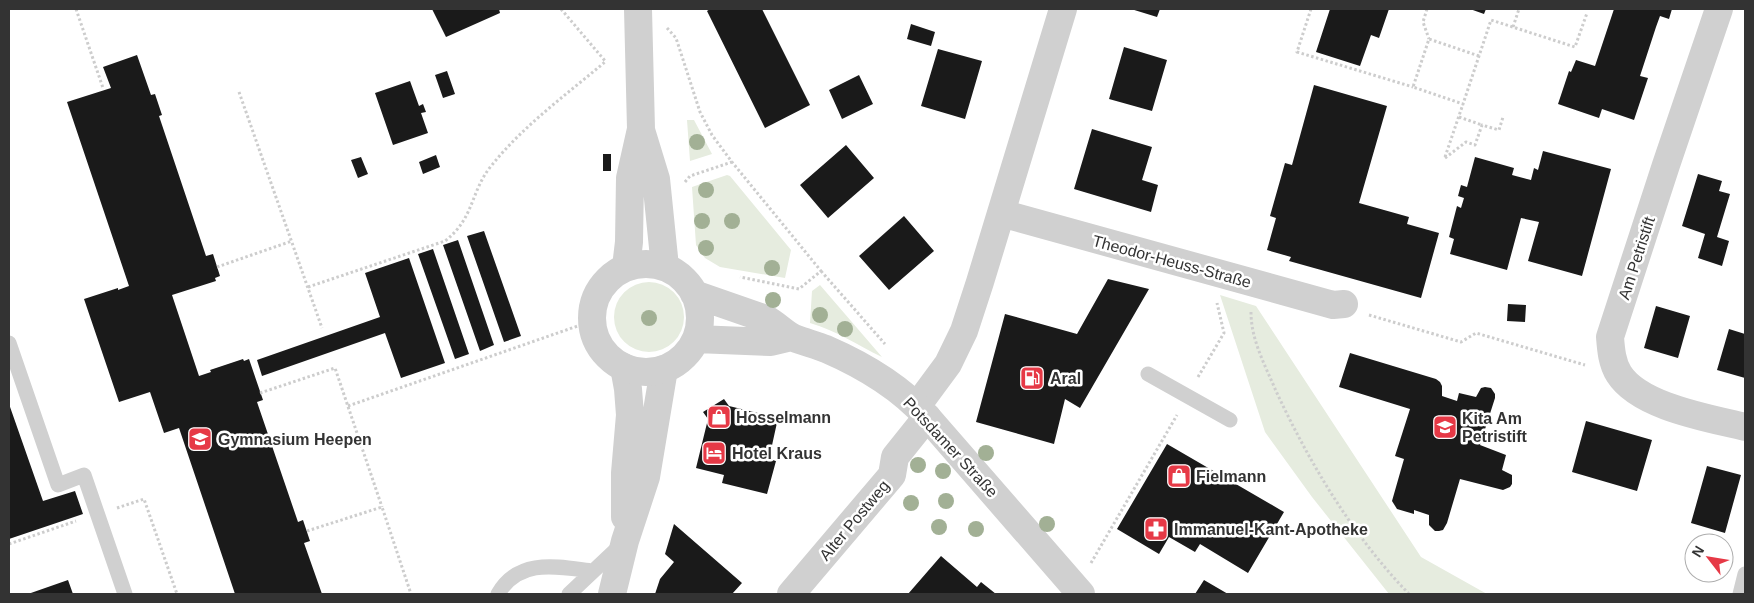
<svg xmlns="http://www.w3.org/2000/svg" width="1754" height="603" font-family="Helvetica,sans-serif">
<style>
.green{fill:#e6ecdf}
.building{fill:#1a1a1a}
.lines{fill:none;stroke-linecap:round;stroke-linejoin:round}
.path{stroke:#cdcdcd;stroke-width:3;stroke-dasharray:2.5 2.5;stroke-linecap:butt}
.service{stroke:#d0d0d0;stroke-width:15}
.minor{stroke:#d0d0d0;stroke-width:28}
.tertiary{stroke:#d0d0d0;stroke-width:28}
.tree{fill:#a2b095}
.labels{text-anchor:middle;stroke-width:5;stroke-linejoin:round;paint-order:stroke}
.street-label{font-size:16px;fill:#333;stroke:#fff}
.poi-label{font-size:16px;font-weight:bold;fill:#333;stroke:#fff;text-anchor:start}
</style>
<rect width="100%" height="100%" fill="#fff"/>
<path class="green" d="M687,120H694L712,154L690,161Z
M727,175L730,176L791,250L785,278L720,267L705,258L696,245L692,187Z
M614 317a35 35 0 1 1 70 0a35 35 0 1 1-70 0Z
M820,285L882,357C857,345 837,331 810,323L812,291Z
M1220,295L1256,306L1421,557L1487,594H1389L1312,497L1265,432Z"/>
<path class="building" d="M432,9H499L500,13L446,37Z
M710,9H762L810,105L765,128L707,11Z
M1131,9H1160L1157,17Z
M1330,9H1389L1379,38L1371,35L1360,66L1316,52Z
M1470,9H1486L1484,14Z
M1614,9H1672L1669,19L1660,16L1656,27L1640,76L1648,78L1634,120L1602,109L1599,118L1558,104L1569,71L1571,72L1576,60L1595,66Z
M911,24L935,32L931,46L907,39Z
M1124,47L1167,60L1152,111L1109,99Z
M938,49L982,61L965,119L921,106Z
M137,55L151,95L155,94L162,115L159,116L206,256L213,254L220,276L215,278L216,281L172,295L199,376L211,372L210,370L243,359L244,361L249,359L263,400L257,402L298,522L303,520L310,541L304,543L322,594H235L179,428L164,433L150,392L119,402L84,299L118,288V290L129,286L67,102L111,88L103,67Z
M447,71L455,94L443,98L435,75Z
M859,75L873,104L842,119L829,90Z
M410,81L419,106L423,104L426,112L421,113L428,133L393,145L375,93Z
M1314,85L1387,106L1359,203L1409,217L1407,224L1439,233L1421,298L1289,261L1291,257L1267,250L1276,218L1270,216L1285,163L1292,165Z
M1092,129L1152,147L1142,180L1158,185L1151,212L1074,189Z
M846,145L874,178L828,218L800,185Z
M1543,151L1611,169L1582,276L1528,261L1539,222L1521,218L1507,270L1450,254L1454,239L1449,237L1457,206L1461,208L1464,198L1458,196L1461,185L1467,187L1475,157L1514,168L1512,175L1531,180L1534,168L1538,170Z
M603,154H611V171H603Z
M436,155L440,167L423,174L419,162Z
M361,157L368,174L358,178L351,160Z
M1698,174L1722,181L1719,191L1730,194L1717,237L1729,241L1722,266L1698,258L1705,234L1682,226Z
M904,216L934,251L889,290L859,256Z
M484,231L521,336L504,342L467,236Z
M458,240L494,345L480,351L443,245Z
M433,249L469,354L455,359L418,254Z
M409,258L445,363L401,378L385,333L262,376L257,360L380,317L365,273Z
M1108,279L1149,289L1080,408L1065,399L1054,444L976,422L1005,314L1077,334Z
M1508,304L1526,305L1525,322L1507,321Z
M1656,306L1690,316L1678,358L1644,348Z
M1729,329L1745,334V378L1717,370Z
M1350,353L1436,379L1440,382L1442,386V396L1457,401L1459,393L1476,397L1481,388L1485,387L1491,388L1495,394V398L1480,445L1506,455L1502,470L1512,475V484L1510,487L1503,490L1460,479L1447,523L1443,530L1439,531H1435L1429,525V515L1414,510V514L1397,509L1392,501L1404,459L1395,456L1410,409L1339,387Z
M724,399L729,406L778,418L769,459L776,461L767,494L722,483L724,475L696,468L708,419L703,412Z
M9,404L43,501L75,491L83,514L9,539Z
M1586,421L1652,440L1637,491L1572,472Z
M1167,444L1284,512L1248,573L1200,544L1195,552L1169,537L1159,554L1117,529Z
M1707,466L1741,475L1725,533L1691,523Z
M674,524L742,583L732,594H655L660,579L674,562L665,554Z
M941,556L977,587L981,582L996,594H908Z
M68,580L73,594H28Z
M1204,580L1228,594H1195Z"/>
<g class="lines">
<path class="path" d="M76,9L103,88
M561,9L606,62
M1311,9L1297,52L1413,87
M1427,9L1423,22L1429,39
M1513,27L1519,9
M667,28L676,38L700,112L712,135L732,162L821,271L799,289L740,277
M1479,56L1429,39L1413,87L1463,104L1491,20L1575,47L1587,13
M239,92L322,328
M1459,117L1482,125
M1445,157L1463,104
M1445,158L1466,142L1475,145L1482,125L1499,130L1503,117
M685,182L690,176L732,162
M217,267L292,241
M821,271L885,344
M308,287L445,241C475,218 470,191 492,165C523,126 567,94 605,62
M1251,312C1251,340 1265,365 1276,391C1310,464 1353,536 1409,594
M1369,315L1461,342L1476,333L1585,365
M1198,377L1224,333L1217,303
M260,393L335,368L382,507
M348,406L592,321
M117,508L144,499L177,594
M307,531L382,507L411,594
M9,544L76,521
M1091,563L1177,415"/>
<path class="service" d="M9,343L58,485L84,475L125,594
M1148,374L1230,420
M498,594C519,557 559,567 593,571
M569,594L621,545
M1740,594L1745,574"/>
<path class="minor" d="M1719,9L1666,165L1610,337C1611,350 1612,363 1619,374C1640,407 1709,418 1745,427
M1001,213L1333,305L1344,304
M624,367L628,389L630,415L625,473V517
M917,406L948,364L964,331L980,282L1063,9
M612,594L625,541L646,477L664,369
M791,594L892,475L895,457L927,417"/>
<path class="tertiary" d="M641,130L656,179L665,267
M592 318a54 54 0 1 1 108 0a54 54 0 1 1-108 0Z
M626,267L629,242L630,178L641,129L638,9
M694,294L766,319C776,324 785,334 794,338C804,342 816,345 826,349C863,365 900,387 927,417L1081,594
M696,339L771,342L792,337"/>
</g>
<g class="tree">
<circle cx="697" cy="142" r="8"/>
<circle cx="706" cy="190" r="8"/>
<circle cx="702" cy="221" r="8"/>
<circle cx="732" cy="221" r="8"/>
<circle cx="706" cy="248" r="8"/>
<circle cx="772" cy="268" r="8"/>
<circle cx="773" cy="300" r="8"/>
<circle cx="820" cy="315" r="8"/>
<circle cx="649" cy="318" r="8"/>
<circle cx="845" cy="329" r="8"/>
<circle cx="986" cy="453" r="8"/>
<circle cx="918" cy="465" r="8"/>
<circle cx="943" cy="471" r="8"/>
<circle cx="946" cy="501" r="8"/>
<circle cx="911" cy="503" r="8"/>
<circle cx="1047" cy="524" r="8"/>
<circle cx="939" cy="527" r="8"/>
<circle cx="976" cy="529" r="8"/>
</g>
<defs>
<g id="fuel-square" transform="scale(1.25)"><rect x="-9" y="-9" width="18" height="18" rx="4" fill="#e63946" stroke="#fff"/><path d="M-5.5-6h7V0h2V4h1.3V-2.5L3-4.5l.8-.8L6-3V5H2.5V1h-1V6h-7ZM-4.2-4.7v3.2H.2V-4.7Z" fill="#fff"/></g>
<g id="shop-square" transform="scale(1.25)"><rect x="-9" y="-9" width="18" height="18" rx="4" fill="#e63946" stroke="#fff"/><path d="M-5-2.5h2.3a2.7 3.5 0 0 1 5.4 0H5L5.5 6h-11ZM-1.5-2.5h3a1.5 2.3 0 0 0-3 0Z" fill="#fff"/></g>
<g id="school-square" transform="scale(1.25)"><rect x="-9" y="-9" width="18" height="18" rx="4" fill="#e63946" stroke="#fff"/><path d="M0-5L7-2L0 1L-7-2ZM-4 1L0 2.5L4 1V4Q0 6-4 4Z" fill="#fff"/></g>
<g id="hotel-square" transform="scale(1.25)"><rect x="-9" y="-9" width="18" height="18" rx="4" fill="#e63946" stroke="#fff"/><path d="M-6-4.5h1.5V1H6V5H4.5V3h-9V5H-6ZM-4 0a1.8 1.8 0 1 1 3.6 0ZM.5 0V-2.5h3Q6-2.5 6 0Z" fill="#fff"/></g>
<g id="pharmacy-square" transform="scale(1.25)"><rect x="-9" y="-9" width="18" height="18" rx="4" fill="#e63946" stroke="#fff"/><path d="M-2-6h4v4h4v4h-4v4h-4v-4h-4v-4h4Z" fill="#fff"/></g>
</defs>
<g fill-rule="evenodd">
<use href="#fuel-square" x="1032" y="378"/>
<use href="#shop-square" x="719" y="417"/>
<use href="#school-square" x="1445" y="427"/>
<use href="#school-square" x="200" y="439"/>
<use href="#hotel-square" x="714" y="453"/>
<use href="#shop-square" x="1179" y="476"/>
<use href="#pharmacy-square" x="1156" y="529"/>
</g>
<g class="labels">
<g class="street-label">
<text transform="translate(1636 258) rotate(-72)" y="6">Am Petristift</text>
<text transform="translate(1172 261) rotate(15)" y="6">Theodor-Heuss-Straße</text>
<text transform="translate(951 447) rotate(47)" y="6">Potsdamer Straße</text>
<text transform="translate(854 520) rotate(-50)" y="6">Alter Postweg</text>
</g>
<g class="poi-label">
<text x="1050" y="384">Aral</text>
<text x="736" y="423">Hosselmann</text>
<text x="1462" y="424">Kita Am<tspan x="1462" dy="18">Petristift</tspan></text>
<text x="218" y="445">Gymnasium Heepen</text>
<text x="732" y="459">Hotel Kraus</text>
<text x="1196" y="482">Fielmann</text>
<text x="1174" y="535">Immanuel-Kant-Apotheke</text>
</g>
</g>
<rect width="1754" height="603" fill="none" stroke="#333333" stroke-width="20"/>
<g transform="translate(1709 558) rotate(301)"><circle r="24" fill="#ffffff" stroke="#adadad"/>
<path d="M0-4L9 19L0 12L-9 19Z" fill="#e63946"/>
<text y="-8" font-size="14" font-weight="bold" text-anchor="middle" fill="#333333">N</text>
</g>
</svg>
